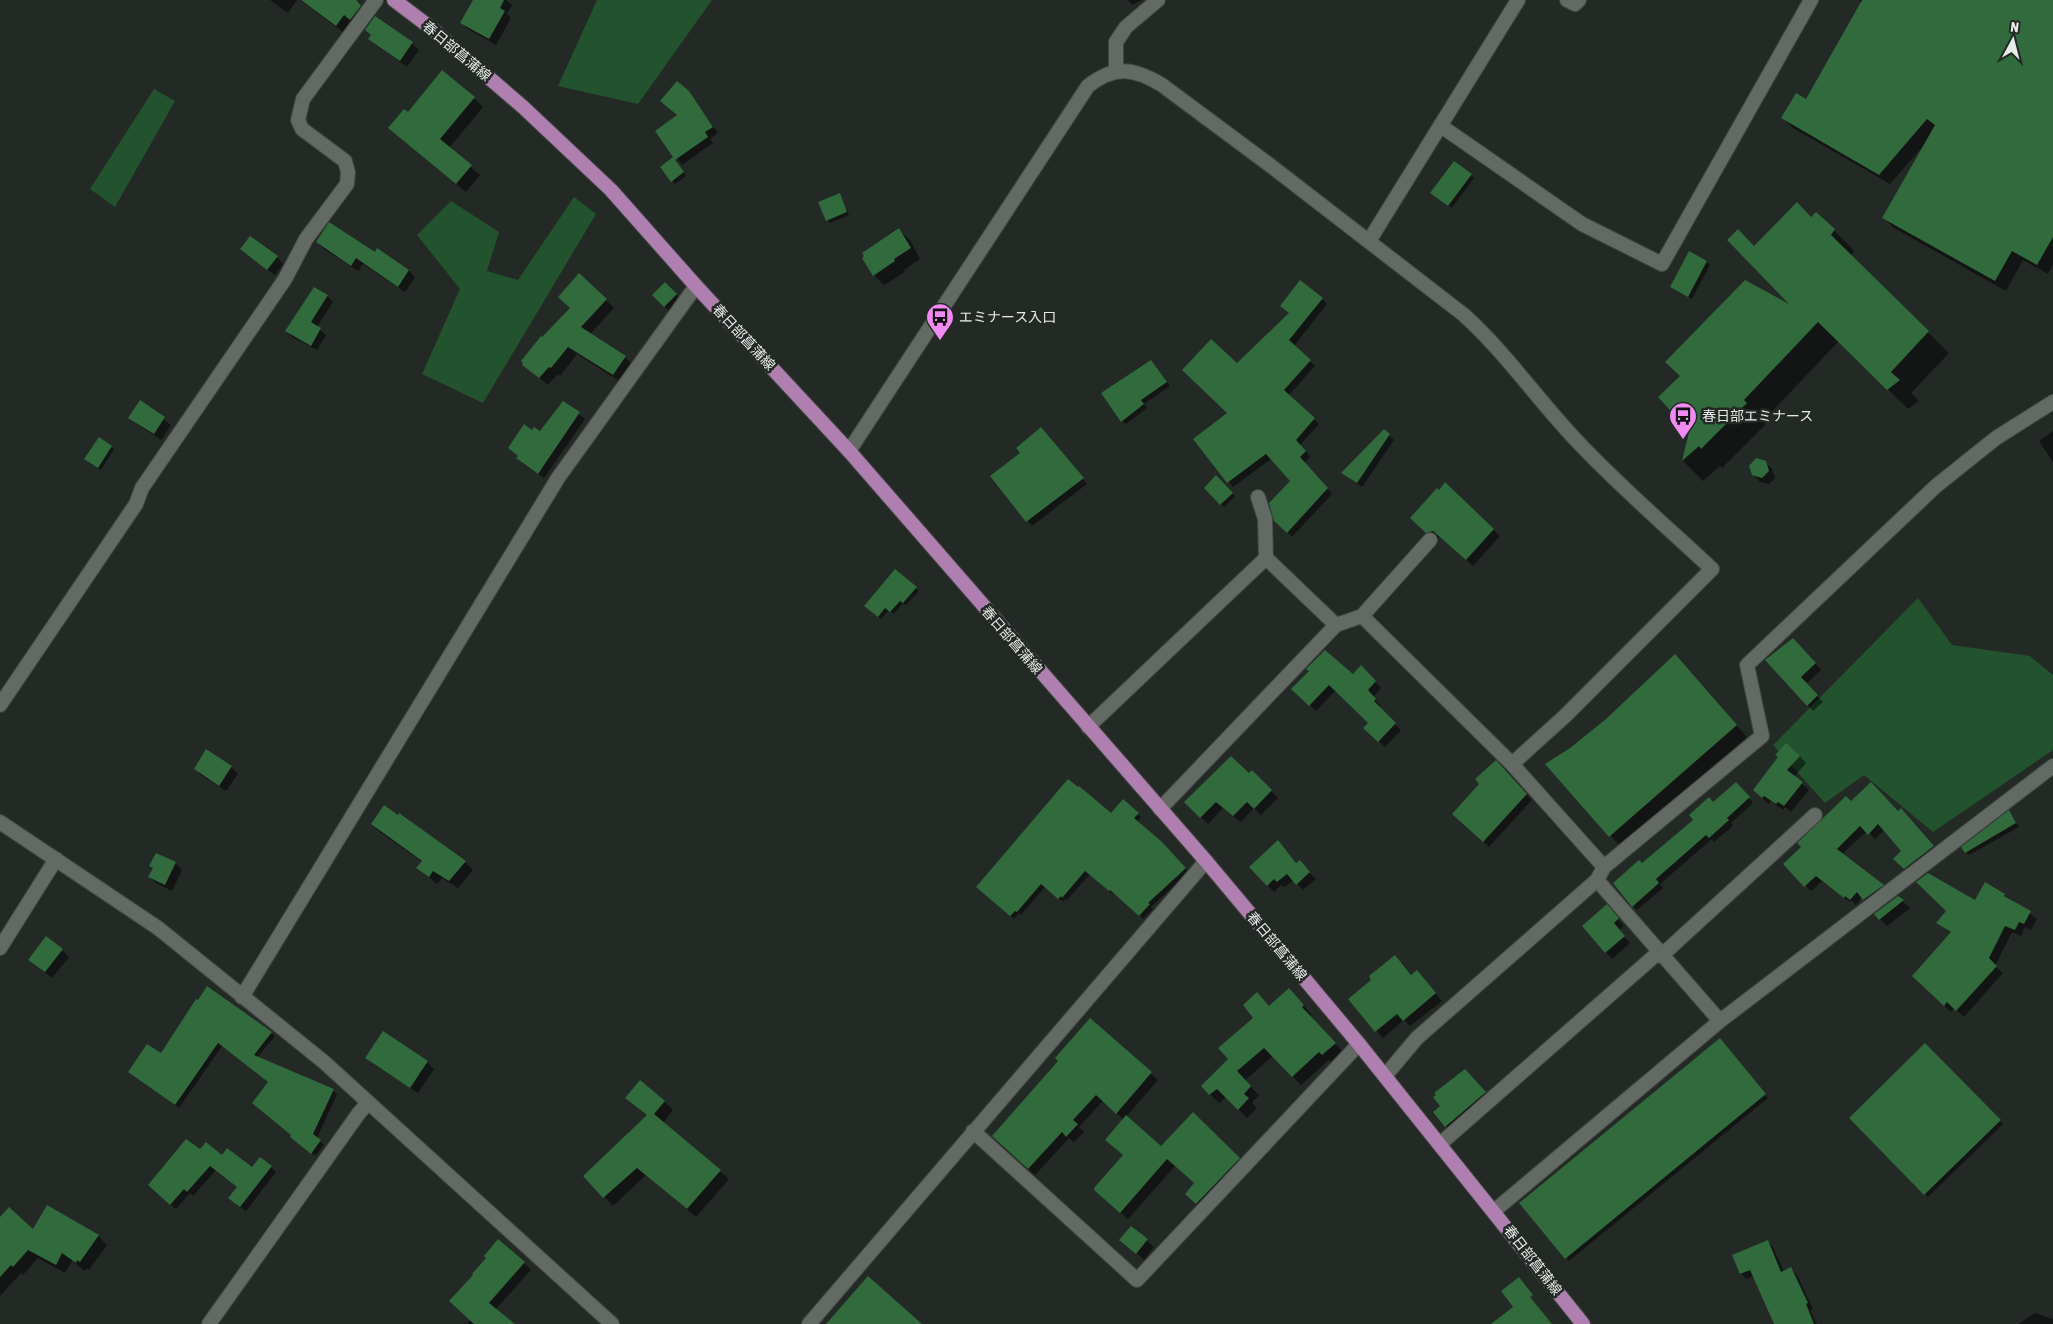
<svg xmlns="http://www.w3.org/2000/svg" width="2053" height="1324" font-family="'Asap Condensed','Noto Sans JP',sans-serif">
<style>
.green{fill:#23532e}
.shadow{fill:#0007}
.building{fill:#306a3d}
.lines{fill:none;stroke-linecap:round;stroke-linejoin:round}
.minor-casing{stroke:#414642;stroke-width:16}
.tertiary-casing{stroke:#414642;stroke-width:16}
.primary-casing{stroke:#414642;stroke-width:16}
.minor{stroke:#626a63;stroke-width:14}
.tertiary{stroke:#626a63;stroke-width:14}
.primary{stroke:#ae7faf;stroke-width:14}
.labels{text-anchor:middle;stroke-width:5;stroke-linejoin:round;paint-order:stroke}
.street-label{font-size:14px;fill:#e7ebe8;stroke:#232924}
.poi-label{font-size:14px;fill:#e7ebe8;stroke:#232924;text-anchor:start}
</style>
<rect width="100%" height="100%" fill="#232924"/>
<path class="green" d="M597,0H712L638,104L558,86Z
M154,89L175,101L115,207L90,189Z
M574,197L596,214L483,403L422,374L460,289L417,235L451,201L499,232L487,271L518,280Z
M1918,598L1952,645L2030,656L2053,675V750L1933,832L1864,775L1825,803L1773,745Z"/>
<path class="shadow" d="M270,0H297L288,13Z
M300,0H351L367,13L358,26L351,21L343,32Z
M475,0H506L512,5L507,14L511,18L496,45L468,29L462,23Z
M1128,0H1142L1132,5Z
M1859,0H2053V265L2048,274L2023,260L2006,291L1894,228L1883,217L1923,146L1890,184L1793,128L1783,118L1807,100L1862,3Z
M375,18L412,43L419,50L407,67L370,39Z
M688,92L718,133L710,139L713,143L682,165L657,131L679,116Z
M474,98L483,107L449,148L480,175L466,192L399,137L408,114Z
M676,162L686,176L675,184L661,167Z
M1471,175L1474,178L1452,208L1435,196Z
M840,195L849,215L830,223L827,220Z
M1812,218L1834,230L1854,251L1850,256L1949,353L1911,393L1919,401L1908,409L1839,341L1763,421L1766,424L1722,468L1720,466L1703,481L1683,461L1691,430L1678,417L1794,308L1754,247Z
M899,230L910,240L920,259L904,270L905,272L884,285L874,275Z
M317,242L375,254L409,271L415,277L405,292L363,264L358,271L324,249Z
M249,256L277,257L283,264L275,275Z
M1707,262L1710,265L1692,299L1672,287Z
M665,284L687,305L675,317L653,295Z
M327,296L333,302L317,327L326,335L317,350L292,337L287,331Z
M1322,299L1327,304L1294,346L1315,366L1288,396L1319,424L1300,445L1310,457L1304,463L1332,494L1292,537L1275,520L1291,481L1271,459L1233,487L1195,440L1229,413L1237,365Z
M606,300L614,308L590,334L625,357L633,365L622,383L577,354L560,376L558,374L548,385L524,365Z
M1151,361L1170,386L1144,404L1147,408L1126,424L1122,421Z
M140,402L171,425L161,440L137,424L130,418Z
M563,402L585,419L544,478L523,464L518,458L519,457L509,448L533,432L540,433Z
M1384,431L1394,440L1362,487L1343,473Z
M2053,431V462L2039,441Z
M1046,433L1087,484L1032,526L992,476Z
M111,447L114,449L101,470L89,462Z
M1765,462L1772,469L1775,478L1769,484L1760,482L1753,474Z
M1216,477L1235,496L1224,507L1205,488Z
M1446,484L1500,536L1473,566L1440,537L1434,539L1418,524Z
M895,571L919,591L906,605L903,603L894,614L889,610L881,619L869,609Z
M1799,645L1821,670L1806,684L1823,702L1813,711L1767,660Z
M1685,666L1747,737L1620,846L1547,764Z
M1361,667L1381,688L1373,697L1381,706L1379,708L1401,730L1385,747L1365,728L1370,723L1336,690L1316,711L1293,689L1310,671L1353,675Z
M1800,756L1806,763L1794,777L1809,790L1791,812L1785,807L1783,810L1771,801L1769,804L1761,797Z
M1495,762L1532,800L1489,847L1454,814L1481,784Z
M231,767L238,774L226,791L202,776L195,769Z
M1252,772L1278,798L1261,815L1254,808L1241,822L1223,808L1208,824L1186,802Z
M1741,788L1753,803L1731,823L1733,826L1714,842L1712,839L1660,884L1663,888L1637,910L1633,906L1642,864L1714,803Z
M1123,801L1141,817L1137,822L1165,846L1189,872L1151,907L1153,909L1143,919L1115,892L1113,894L1090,874L1067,900L1065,899L1063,902L1045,887L1021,915L1019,913L1014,919L981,890L1111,815Z
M1851,802L1907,815L1939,852L1910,874L1895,859L1903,851L1884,830L1875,839L1867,831L1842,854L1888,891L1870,905L1862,897L1856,905L1851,900L1850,902L1822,881L1811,891L1784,864Z
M2009,812L2019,827L1969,855L1966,852Z
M372,824L465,862L473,870L458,888L442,878L437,884L418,868L422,862L380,832Z
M1278,842L1297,864L1306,869L1316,879L1303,890L1294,880L1284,887L1281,885L1274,892L1267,885Z
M175,863L182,870L172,891L156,883L149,877Z
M2004,895L2037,919L2031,930L2025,927L2021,936L2012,932L1995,966L2003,973L1964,1017L1954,1008L1951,1012L1920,983L1952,934L1938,923L1975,902Z
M1898,897L1910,908L1887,926L1880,919Z
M1613,913L1624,926L1619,930L1630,943L1612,959L1606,952Z
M62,950L69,957L52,978L29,959Z
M1402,963L1412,976L1417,972L1442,1001L1410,1026L1404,1020L1383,1038L1350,999Z
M1257,994L1270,1007L1298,999L1312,1015L1310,1016L1343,1052L1332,1063L1329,1060L1301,1085L1273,1056L1244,1081L1259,1095L1252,1103L1257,1108L1247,1118L1226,1097L1219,1103L1202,1087L1230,1059L1255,1018Z
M197,1001L271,1033L275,1036L257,1058L333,1091L337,1094L317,1138L324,1145L315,1156L295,1140L270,1083L222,1046L179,1108L129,1072L162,1055Z
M1090,1020L1158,1080L1126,1117L1161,1147L1193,1114L1246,1166L1204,1211L1194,1201L1195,1184L1175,1166L1128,1219L1104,1199L1124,1156L1114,1147L1124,1120L1103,1101L1079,1127L1084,1132L1074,1142L1069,1138L1035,1175L1000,1143Z
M1722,1043L1768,1098L1569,1261L1521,1203Z
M1925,1045L2003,1124L1928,1197L1851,1118Z
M367,1058L427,1062L434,1069L418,1093L373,1064Z
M1470,1075L1490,1098L1451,1131L1446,1126Z
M627,1098L665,1102L673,1110L663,1123L729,1179L696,1217L646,1175L613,1206L585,1176L648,1116Z
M222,1157L252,1169L271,1167L276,1172L246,1211L235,1203L238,1188L216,1170L193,1196L190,1193L176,1209L154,1190Z
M48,1207L98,1236L107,1245L89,1270L87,1268L85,1271L72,1261L65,1273L38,1258L23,1275L21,1273L0,1296V1221L33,1231Z
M1131,1227L1154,1247L1144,1260L1128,1246Z
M1767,1241L1773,1247L1784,1272L1791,1269L1797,1275L1813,1309L1810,1310L1817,1324H1775L1754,1276L1747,1279L1741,1274L1734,1256Z
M524,1263L531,1270L495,1310L513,1324H467Z
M2035,1313L2053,1319V1324H2018Z"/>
<path class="building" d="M301,0H356L361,6L350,20L344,15L336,26Z
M473,0H504L500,8L505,11L489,39L460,23Z
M1862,0H2053V237L2037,265L2012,251L1995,281L1882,218L1935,125L1927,119L1879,175L1781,118L1796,93L1806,99Z
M375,16L413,42L400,61L368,39L371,35L365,30Z
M442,70L475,97L440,139L472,165L456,184L388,128L404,109L408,112Z
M677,81L689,91L713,127L705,132L708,137L675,160L655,131L677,115L660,101Z
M673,157L684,172L671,182L660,167Z
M1454,161L1472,174L1448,206L1430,193Z
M840,193L847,212L826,221L818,202Z
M1797,202L1811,217L1816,212L1835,229L1831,235L1929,331L1891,372L1900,380L1887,390L1818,322L1744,400L1747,403L1701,449L1699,446L1682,461L1690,428L1677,418L1658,397L1680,376L1665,362L1745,280L1789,304L1727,240L1738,229L1754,246Z
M329,222L375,252L377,248L409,270L398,287L356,258L351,266L316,242Z
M899,228L911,248L894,259L895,261L873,276L862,258L864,256L862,253Z
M250,236L278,256L267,270L240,249Z
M1689,251L1707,261L1688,297L1670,287Z
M579,273L607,299L581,327L626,356L613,375L568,347L551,368L549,367L539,378L522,365L523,363L521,361L541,336L542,337L570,308L558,297Z
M1300,280L1323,298L1289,340L1311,360L1284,390L1315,418L1296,440L1306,451L1300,457L1328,488L1287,533L1274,521L1269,503L1290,481L1266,454L1227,483L1193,439L1227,413L1182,370L1211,339L1237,363L1289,313L1280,306Z
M665,282L677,294L664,307L652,295Z
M314,287L328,295L311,322L321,328L311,346L285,331Z
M1151,360L1167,382L1141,400L1144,404L1121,422L1101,393Z
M140,400L165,417L154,434L128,418Z
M563,401L580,412L538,474L516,458L518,456L508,448L524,424L532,430L534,427L540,431Z
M1041,427L1084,478L1026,522L990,476L1020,453L1016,448Z
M1384,429L1390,434L1357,483L1341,473Z
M99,437L112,446L98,468L84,459Z
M1756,458L1766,461L1769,471L1762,478L1752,475L1749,466Z
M1216,475L1233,493L1220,505L1204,488Z
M1445,482L1494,529L1466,560L1433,531L1426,533L1410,518L1437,488L1439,490Z
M895,569L917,587L903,603L900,601L890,612L885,608L878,617L864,606Z
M1793,638L1816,663L1801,677L1818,695L1807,706L1765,660Z
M1325,650L1353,674L1361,665L1376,681L1368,690L1376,699L1374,701L1396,723L1378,742L1363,728L1368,723L1329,685L1309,706L1291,689L1309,671L1306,669Z
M1675,654L1737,725L1609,837L1545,764L1570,748L1606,719Z
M1786,743L1800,756L1787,770L1803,782L1784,806L1778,802L1776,804L1764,796L1762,798L1753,790L1778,757L1775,755Z
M206,749L232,766L219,786L194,769Z
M1231,756L1249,773L1252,770L1272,790L1254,809L1247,802L1233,816L1216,802L1200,818L1184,802Z
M1496,760L1527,794L1483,842L1452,814L1479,784L1475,779Z
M1068,779L1078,787L1079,786L1111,813L1123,799L1139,813L1134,818L1161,841L1186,868L1148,903L1150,904L1139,916L1110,890L1109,891L1085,871L1062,898L1061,896L1058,899L1041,884L1017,912L1015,911L1010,916L976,887Z
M1736,782L1750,797L1727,818L1729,820L1709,838L1706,835L1656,879L1659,883L1632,907L1613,883L1639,860L1642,863L1693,820L1689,815L1709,797L1713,802Z
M1871,782L1898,811L1901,808L1934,846L1904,869L1893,859L1901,851L1878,824L1868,835L1860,826L1837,849L1884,885L1863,900L1857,892L1850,900L1845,896L1844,898L1816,876L1804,887L1783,864L1801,847L1797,843L1846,796L1851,801Z
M384,805L398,815L399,813L466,861L449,881L433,871L429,877L416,868L422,861L371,824Z
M2009,810L2016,823L1965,853L1961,847Z
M1278,840L1296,863L1300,860L1310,872L1296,885L1287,874L1277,882L1274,879L1267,886L1249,867Z
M156,853L176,862L165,885L148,877L153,868L149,866Z
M1928,873L1975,900L1985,882L2005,894L2004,896L2031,911L2024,924L2019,922L2015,930L2005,926L1989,958L1997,966L1956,1011L1947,1002L1944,1006L1912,976L1951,932L1936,923L1946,911L1916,882Z
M1898,896L1904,900L1879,920L1874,914Z
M1607,904L1619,918L1614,923L1625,936L1605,953L1582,926Z
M46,936L63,949L45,972L28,960Z
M1395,955L1411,975L1417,970L1436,993L1403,1021L1397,1014L1375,1032L1348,999L1371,980L1369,976Z
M207,986L272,1032L254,1055L334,1089L313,1134L321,1140L311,1154L290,1137L291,1135L252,1103L268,1082L218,1043L175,1105L128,1072L147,1044L161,1053L196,999L198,1000Z
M1289,988L1304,1005L1302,1007L1336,1043L1322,1055L1319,1052L1292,1077L1264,1048L1237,1071L1251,1086L1244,1094L1249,1098L1238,1110L1217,1089L1209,1095L1201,1086L1228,1059L1218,1048L1253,1018L1243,1005L1257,992L1269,1006Z
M1090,1018L1152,1072L1116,1114L1096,1095L1073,1120L1078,1124L1066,1137L1062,1132L1028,1169L992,1136L1058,1061L1055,1058Z
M383,1031L428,1061L410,1088L365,1058Z
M1720,1038L1766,1094L1565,1259L1519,1203Z
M1925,1043L2001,1120L1924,1195L1849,1118Z
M1465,1069L1486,1092L1445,1127L1433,1112L1440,1106L1433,1097L1436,1095L1434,1093Z
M640,1080L665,1101L654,1114L721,1170L687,1209L637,1168L603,1198L583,1176L647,1115L625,1098Z
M1193,1112L1240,1158L1196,1204L1185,1194L1194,1183L1167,1159L1120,1213L1095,1191L1094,1188L1123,1155L1105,1140L1126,1115L1161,1146Z
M186,1139L200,1149L206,1142L222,1155L227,1148L252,1167L260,1157L272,1166L240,1207L228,1198L237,1187L210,1166L187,1192L184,1189L170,1205L148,1185Z
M47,1205L99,1235L80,1262L77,1260L76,1263L62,1253L56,1265L28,1250L13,1267L11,1265L0,1277V1217L9,1207L33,1229Z
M1131,1226L1148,1239L1136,1254L1119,1240Z
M498,1239L525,1262L489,1303L515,1324H474L449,1301L473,1275L472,1274L486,1258L484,1256Z
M1768,1240L1781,1272L1791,1267L1808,1303L1806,1304L1814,1324H1774L1750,1270L1740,1274L1732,1255Z
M868,1276L922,1324H826Z
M1519,1277L1533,1295L1530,1297L1552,1324H1491L1513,1307L1501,1291Z"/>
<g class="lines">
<g class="minor-casing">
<path id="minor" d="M1567,0L1575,4L1579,0
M1116,71V42L1126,27L1158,0
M1441,126L1582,224L1662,264L1811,0
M1369,241L1518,0
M1266,558L1336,625
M1362,616L1512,764
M0,705L136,504L142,488L285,279L306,239L347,184L348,172L345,161L302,129L298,120L303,99L376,0
M1088,727L1266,558L1265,519L1258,497
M1160,809L1336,625L1362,616L1430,540
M0,822L158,928L324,1062L612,1324
M1604,867L1512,764L1565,716L1712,569
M1597,880L1720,1021
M0,948L56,859
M1661,956L1815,815
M242,997L558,478L696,286
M973,1131L1137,1280L1359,1044
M1440,1144L1659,952
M1494,1211L1720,1021L2053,766
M209,1324L359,1113L368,1103
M809,1324L1206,861"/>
</g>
<g class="tertiary-casing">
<path id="tertiary" d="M849,451L1088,86C1115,65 1134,68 1162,85L1271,166L1464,315C1506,353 1537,399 1576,440C1618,485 1666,526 1712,569
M1385,1076L1417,1038L1597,880L1604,867L1762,736L1747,665L1936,486L1996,438L2053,402"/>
</g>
<g class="primary-casing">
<path id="primary" d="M394,0L431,28L523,107L611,190L696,286L849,451L1206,861L1359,1044L1583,1324"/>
</g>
<use href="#minor" class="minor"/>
<use href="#tertiary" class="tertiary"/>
<use href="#primary" class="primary"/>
</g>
<defs>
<g id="bus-pin" transform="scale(1.4375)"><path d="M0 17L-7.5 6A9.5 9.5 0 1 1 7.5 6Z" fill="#f28af3" stroke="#232924"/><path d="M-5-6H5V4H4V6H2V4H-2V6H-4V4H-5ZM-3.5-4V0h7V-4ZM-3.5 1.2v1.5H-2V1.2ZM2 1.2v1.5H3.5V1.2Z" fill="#111"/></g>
</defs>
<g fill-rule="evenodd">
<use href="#bus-pin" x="940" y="317"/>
<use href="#bus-pin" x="1683" y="416"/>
</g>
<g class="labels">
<g class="street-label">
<text transform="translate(457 51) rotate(40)" y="5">春日部菖蒲線</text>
<text transform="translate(744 337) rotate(47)" y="5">春日部菖蒲線</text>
<text transform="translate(1012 640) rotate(49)" y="5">春日部菖蒲線</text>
<text transform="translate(1277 946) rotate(50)" y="5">春日部菖蒲線</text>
<text transform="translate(1533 1260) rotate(52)" y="5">春日部菖蒲線</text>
</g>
<g class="poi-label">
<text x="959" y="322">エミナース入口</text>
<text x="1702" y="421">春日部エミナース</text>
</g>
</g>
<g transform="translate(2013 40) rotate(7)" stroke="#232924" stroke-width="4" paint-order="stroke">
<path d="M0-4L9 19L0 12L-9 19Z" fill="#e7ebe8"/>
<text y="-8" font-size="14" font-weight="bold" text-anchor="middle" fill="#e7ebe8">N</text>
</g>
</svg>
